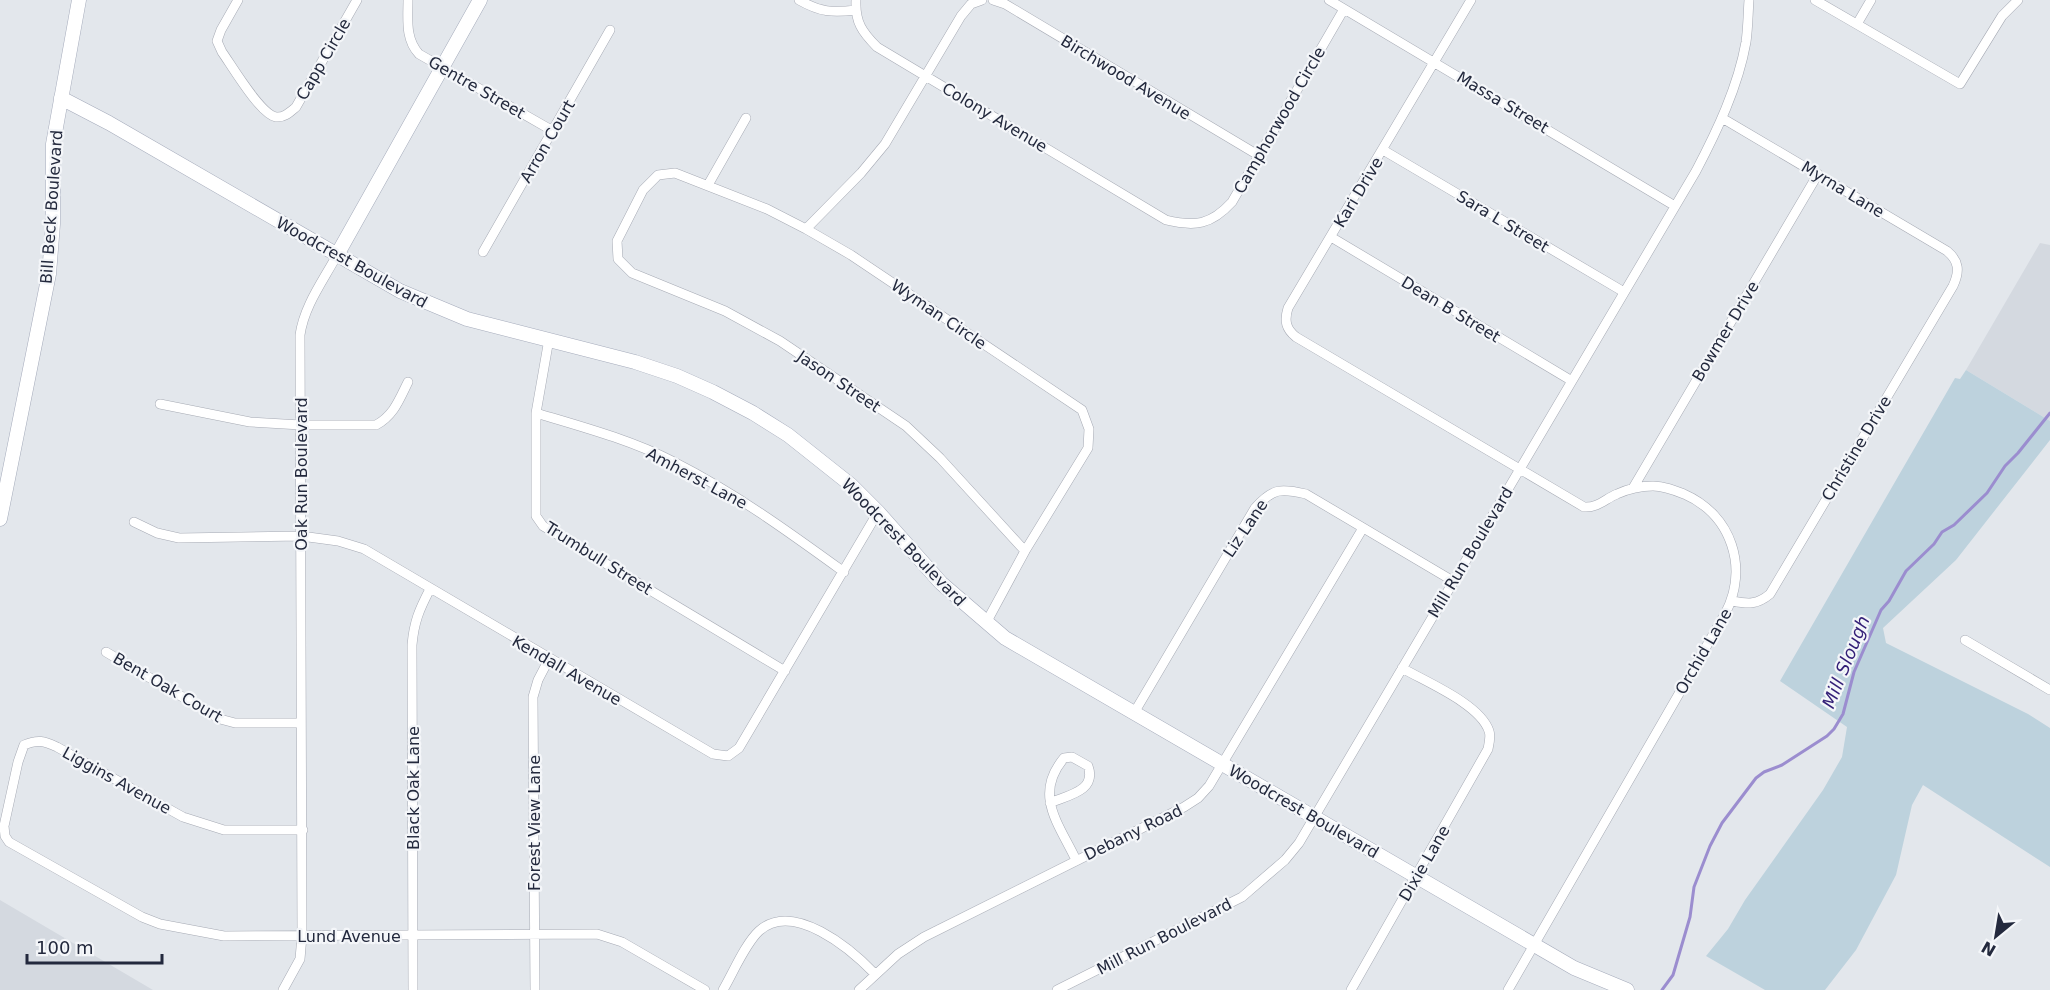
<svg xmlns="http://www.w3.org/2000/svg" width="2050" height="990" font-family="'DejaVu Sans',sans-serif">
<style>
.built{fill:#d4d9e0}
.green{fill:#bdd2dd}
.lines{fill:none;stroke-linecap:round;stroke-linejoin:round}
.stream{stroke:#9b8dcf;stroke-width:3}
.street-casing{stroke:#a6aab4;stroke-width:10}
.secondary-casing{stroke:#a5abbb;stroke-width:15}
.street{stroke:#fff;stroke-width:9}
.secondary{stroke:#fff;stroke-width:14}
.labels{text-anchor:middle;stroke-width:4.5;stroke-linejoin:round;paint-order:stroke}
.street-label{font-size:16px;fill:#23293d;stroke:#f4f6f9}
.water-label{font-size:18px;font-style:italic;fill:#331f77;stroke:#f4f6f9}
</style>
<rect width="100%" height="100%" fill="#e3e7ec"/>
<path class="built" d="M2040,243L2050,245V421L1966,370Z
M0,900L153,990H0Z"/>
<path class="green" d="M1966,370L2050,421V440L1956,560L1883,628L1886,643L2028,714L2050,728V867L1923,785L1912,805L1896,875L1856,950L1825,990H1765L1706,956L1728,929L1745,900L1823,790L1842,757L1847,727L1780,681L1955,378L1960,379Z"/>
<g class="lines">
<path class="stream" d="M1662,990L1673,975L1690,917L1694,887L1710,846L1722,823L1756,778L1764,772L1782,765L1827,736L1834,729L1843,714L1854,672L1881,610L1889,601L1906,571L1934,544L1942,532L1954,525L1987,493L2005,466L2018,453L2050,413"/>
<g class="street-casing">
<path id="street" d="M238,0L221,30L217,41L222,52C232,66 260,114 276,117C284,118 290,112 296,107L357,0
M408,0C408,19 405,39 419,54L553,131
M799,0C820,12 832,13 856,10
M856,0C855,22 862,32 877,47L1166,220C1195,227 1211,225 1232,202L1344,9
M993,0L1005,4L1258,155
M1329,0L1675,206
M1471,0L1288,308C1284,321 1286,329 1296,337L1584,507C1598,508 1605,499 1617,494C1628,489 1641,486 1653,486C1664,486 1674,490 1684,494C1732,515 1749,568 1725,614L1508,990
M1815,0L1960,84L2002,16L2018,0
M1857,24L1871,0
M1722,118L1947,251C1959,261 1960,271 1953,286L1770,594C1757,605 1748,604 1732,601
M1383,150L1624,292
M708,185L746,118
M806,229L861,173L885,144L961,16L971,4L982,0
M1331,237L1572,381
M483,252L610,30
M549,339L536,413V516L543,526L785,671
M160,404L250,422L301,425H376C394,415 399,400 408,382
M536,413C583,427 631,440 674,462C735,493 789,532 844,572
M1633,488L1818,174
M134,522L157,533L179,538L301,536L338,541L364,549L713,754L728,756L739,748L878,512
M986,623L1025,551L1088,448L1089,429L1082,410L851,255L806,229L767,209L675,173L658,175L643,190L617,241L618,259L632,273L725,311L780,341L906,426L940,458L1025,551
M1965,640L2050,690
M106,652L220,719L235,723H301
M1134,713L1255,508C1273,488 1281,488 1306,494L1453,581
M1050,803C1068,795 1097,791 1088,766L1072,757L1064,758C1033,795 1059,824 1076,860
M303,830H224L183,817L57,747C44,741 38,739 24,745L18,762L4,826L5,836L9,842L142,917L160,924L224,936L597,934L622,942L705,990
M283,990L300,959L302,936L300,335C304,306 323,281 337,255
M413,990L412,645C414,622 419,610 430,589
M535,990L533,697L538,680L549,659
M723,990C733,973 745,944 759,931C793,900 851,949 875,974
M859,990L898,954L924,937L1184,807L1198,798L1209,786L1363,528
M1057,990L1242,897L1285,860L1299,843L1696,171C1717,131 1738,87 1746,42C1748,28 1748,14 1749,0
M1351,990L1488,749C1489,744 1491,736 1489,731C1480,704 1426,682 1402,668"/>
</g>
<g class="secondary-casing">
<path id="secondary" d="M61,98L109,123L400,291L467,319L635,362L677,376L713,392L753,413L788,435L851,485L878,512L941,583L1005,638L1574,968L1627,990
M337,255L480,0
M0,519L49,274L53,224V144L79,0"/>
</g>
<use href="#street" class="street"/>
<use href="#secondary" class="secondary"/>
</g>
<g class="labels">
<g class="street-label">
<text transform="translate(323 59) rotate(-60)" y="6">Capp Circle</text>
<text transform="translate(1126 77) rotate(31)" y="6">Birchwood Avenue</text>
<text transform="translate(477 87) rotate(30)" y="6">Gentre Street</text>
<text transform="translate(1503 102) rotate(31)" y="6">Massa Street</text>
<text transform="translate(995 117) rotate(31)" y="6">Colony Avenue</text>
<text transform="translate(1279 120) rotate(-60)" y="6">Camphorwood Circle</text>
<text transform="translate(547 141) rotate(-60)" y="6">Arron Court</text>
<text transform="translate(1843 189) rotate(31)" y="6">Myrna Lane</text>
<text transform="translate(1358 192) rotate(-59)" y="6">Kari Drive</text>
<text transform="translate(51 207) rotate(-86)" y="6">Bill Beck Boulevard</text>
<text transform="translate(1503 221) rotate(31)" y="6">Sara L Street</text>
<text transform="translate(352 262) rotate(29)" y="6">Woodcrest Boulevard</text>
<text transform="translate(1451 309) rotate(31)" y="6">Dean B Street</text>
<text transform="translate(939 314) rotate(34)" y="6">Wyman Circle</text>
<text transform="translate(1725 331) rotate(-59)" y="6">Bowmer Drive</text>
<text transform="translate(839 381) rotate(34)" y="6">Jason Street</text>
<text transform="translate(1856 448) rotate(-59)" y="6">Christine Drive</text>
<text transform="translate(301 474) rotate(-90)" y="6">Oak Run Boulevard</text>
<text transform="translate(697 478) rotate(28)" y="6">Amherst Lane</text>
<text transform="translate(1245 528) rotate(-56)" y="6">Liz Lane</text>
<text transform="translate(904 542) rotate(46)" y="6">Woodcrest Boulevard</text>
<text transform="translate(1470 552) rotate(-59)" y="6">Mill Run Boulevard</text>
<text transform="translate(599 558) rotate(32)" y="6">Trumbull Street</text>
<text transform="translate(1703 651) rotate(-60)" y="6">Orchid Lane</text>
<text transform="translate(567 670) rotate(30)" y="6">Kendall Avenue</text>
<text transform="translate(168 687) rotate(30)" y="6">Bent Oak Court</text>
<text transform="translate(117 780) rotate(29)" y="6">Liggins Avenue</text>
<text transform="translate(413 788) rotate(-90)" y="6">Black Oak Lane</text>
<text transform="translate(1304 811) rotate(30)" y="6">Woodcrest Boulevard</text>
<text transform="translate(534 823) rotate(-90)" y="6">Forest View Lane</text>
<text transform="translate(1133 832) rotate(-26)" y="6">Debany Road</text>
<text transform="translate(1424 863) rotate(-60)" y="6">Dixie Lane</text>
<text x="349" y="942">Lund Avenue</text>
<text transform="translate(1164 936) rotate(-27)" y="6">Mill Run Boulevard</text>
</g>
<g class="water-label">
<text transform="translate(1846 662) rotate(-68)" y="6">Mill Slough</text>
</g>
</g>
<g transform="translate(1996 936) rotate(210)" stroke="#f4f6f9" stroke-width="4.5" paint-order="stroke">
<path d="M0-4.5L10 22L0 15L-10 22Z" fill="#23293d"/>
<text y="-9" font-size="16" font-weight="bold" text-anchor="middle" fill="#23293d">N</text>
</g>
<path d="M27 954v9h135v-9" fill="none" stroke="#23293d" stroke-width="3"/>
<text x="36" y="954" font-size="18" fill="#23293d" stroke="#f4f6f9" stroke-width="4.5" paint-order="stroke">100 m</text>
</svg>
